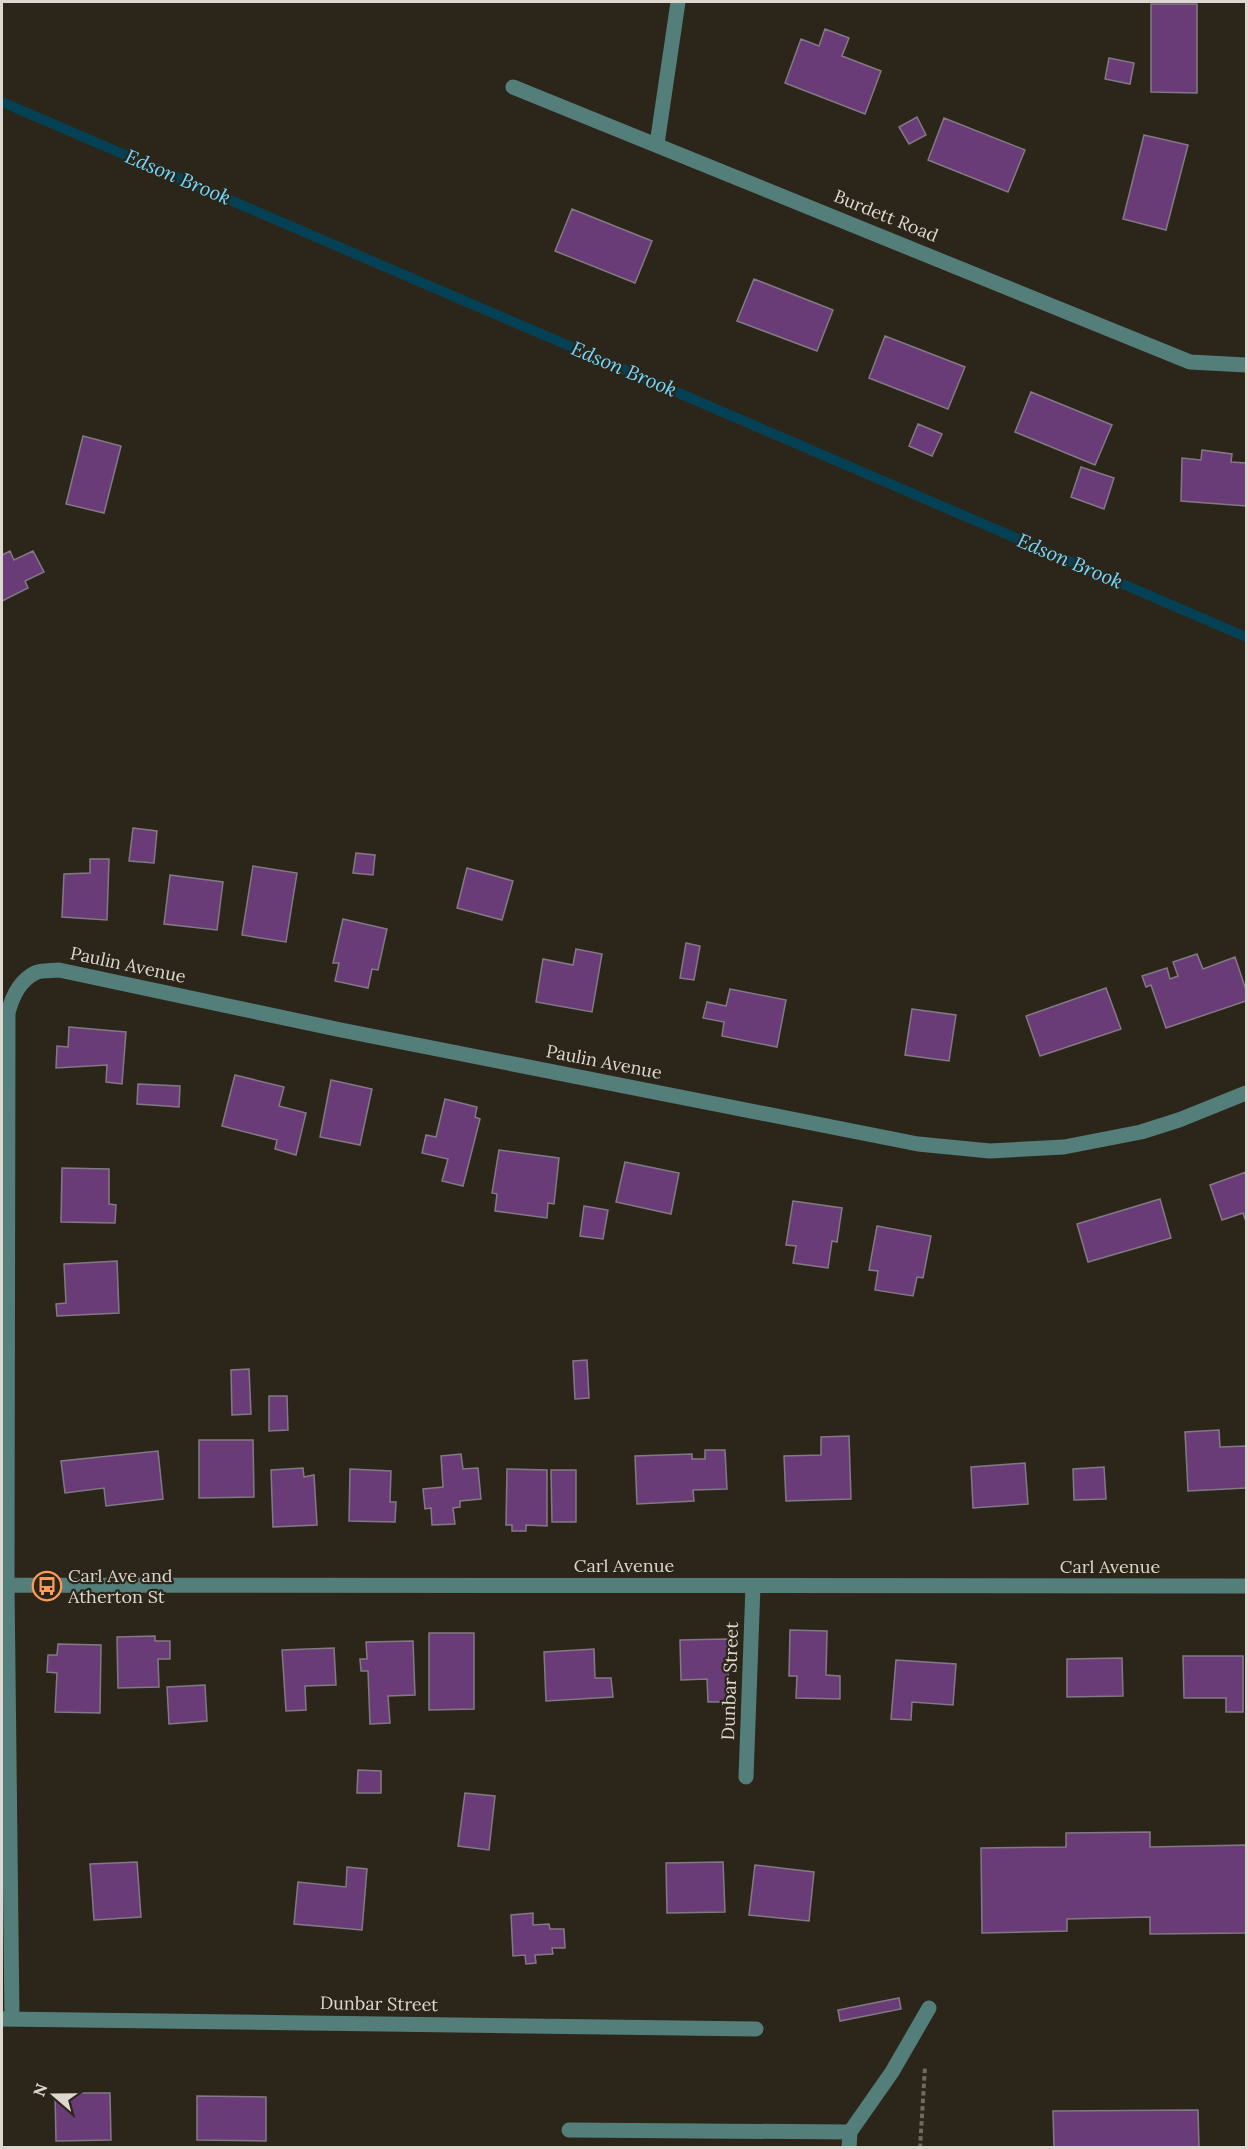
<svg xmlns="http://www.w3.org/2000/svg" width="1248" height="2149" font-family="Lora,serif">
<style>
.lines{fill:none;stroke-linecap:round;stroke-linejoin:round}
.stream{stroke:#054154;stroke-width:10}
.building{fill:#693c77;stroke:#827985;stroke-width:1.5}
.path{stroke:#6f6a60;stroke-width:4;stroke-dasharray:4.5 3;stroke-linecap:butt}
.minor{stroke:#537e79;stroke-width:15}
.labels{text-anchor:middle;stroke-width:4.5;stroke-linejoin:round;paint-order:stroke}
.street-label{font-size:18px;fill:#dcd8d0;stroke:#2c261a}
.poi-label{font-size:18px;fill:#dcd8d0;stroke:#2c261a;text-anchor:start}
.water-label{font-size:20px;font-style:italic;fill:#71d7fe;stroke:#2c261a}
</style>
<rect width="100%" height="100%" fill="#2c261a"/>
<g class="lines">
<path class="stream" d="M2,102L1246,637"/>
</g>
<path class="building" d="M1151,4H1197V93L1151,92Z
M825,29L849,38L842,56L881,71L865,114L785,83L801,39L819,46Z
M1109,58L1134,63L1130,84L1105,79Z
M917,117L926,135L909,144L899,127Z
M944,118L1025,150L1008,192L928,160Z
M1144,135L1188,145L1166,230L1123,219Z
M572,209L652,241L635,283L555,251Z
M754,279L833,310L817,351L737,321Z
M885,336L965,367L948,409L869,378Z
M1031,392L1112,425L1095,465L1015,432Z
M918,424L942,434L932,456L909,446Z
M83,436L121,446L104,513L66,504Z
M1202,450L1232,454L1231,462L1246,463V506L1181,501L1182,458L1201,460Z
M1081,467L1114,478L1104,509L1071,497Z
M10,551L14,560L33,551L44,572L25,581L28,588L2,601V555Z
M133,828L157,831L154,863L129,861Z
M356,853L375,855L373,875L353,873Z
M90,859H109L107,920L62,917L64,874L90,873Z
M253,866L297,873L286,942L242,935Z
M467,868L513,881L502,920L457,908Z
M170,875L223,882L217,930L164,924Z
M343,919L387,929L378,970L372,969L368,988L335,981L339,963H333Z
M686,943L700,946L694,980L680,978Z
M576,949L602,954L592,1012L536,1002L543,959L573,965Z
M1197,954L1203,969L1235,957L1246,990V1001L1166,1028L1151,985L1146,987L1142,976L1167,968L1170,979L1178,976L1173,962Z
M1106,988L1121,1029L1040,1056L1026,1016Z
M730,989L786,1000L777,1047L722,1036L724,1022L703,1018L707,1002L726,1006Z
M912,1009L956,1015L949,1061L905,1055Z
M69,1027L126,1032L122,1084L106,1082L107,1065L56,1068L57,1046L68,1047Z
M235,1075L284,1087L279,1106L306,1113L296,1155L275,1149L277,1140L222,1126Z
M331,1080L372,1089L360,1145L320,1137Z
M138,1084L180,1086L179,1107L137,1104Z
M445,1099L477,1107L475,1117L480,1119L463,1186L442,1181L448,1159L422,1153L426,1135L436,1137Z
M499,1150L559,1158L554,1204L548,1203L547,1218L495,1211L497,1194L492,1193Z
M625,1162L679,1173L671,1214L616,1202Z
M62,1168L109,1169V1204L116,1205L115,1223L61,1222Z
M1246,1172V1219H1245L1243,1213L1222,1220L1210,1185Z
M1160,1199L1171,1238L1088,1262L1077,1224Z
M793,1201L842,1208L837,1242L832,1241L828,1268L793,1263L796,1246L786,1245Z
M584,1206L608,1210L603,1239L580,1236Z
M877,1226L931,1236L923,1278L917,1277L913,1296L875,1290L878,1271L869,1270Z
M117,1261L119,1313L57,1316L56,1304L66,1303L64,1264Z
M587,1360L589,1398L575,1399L573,1361Z
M249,1369L251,1414L232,1415L231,1370Z
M269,1396H287L288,1430L269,1431Z
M1219,1430L1220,1447L1246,1446V1488L1188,1491L1185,1432Z
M849,1436L851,1499L786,1501L784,1456L821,1455V1437Z
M199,1440H253L254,1497L199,1498Z
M705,1450H725L727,1489L693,1490L694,1501L637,1504L635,1456L692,1454V1459H705Z
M158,1451L163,1499L106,1506L104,1488L65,1493L61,1461Z
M461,1454L463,1469L478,1468L481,1499L460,1501V1507L453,1508L455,1524L432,1525L431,1508L425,1509L423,1489L443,1487L441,1456Z
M1025,1463L1028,1504L973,1508L971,1467Z
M1104,1467L1106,1499L1074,1500L1073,1469Z
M303,1468L304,1477L314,1475L317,1525L273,1527L271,1470Z
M350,1469L391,1471L390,1502H396L395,1522L349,1521Z
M507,1469L547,1470V1526L526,1525V1531H512V1525H506Z
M551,1470H576V1522H552Z
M790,1630L827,1631L826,1675L840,1676V1699L796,1698L797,1676H789Z
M429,1633H474V1709L429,1710Z
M155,1636V1641H170V1659H158L159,1687L118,1688L117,1637Z
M727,1639L729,1702H708L707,1679L681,1680L680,1640Z
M413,1641L415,1695L388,1696L390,1723L370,1724L368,1671H361L360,1659H367L366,1642Z
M58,1644L101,1645L100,1713L55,1712L57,1673L47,1672L48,1655H57Z
M334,1648L336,1685L305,1686L306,1710L286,1711L282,1650Z
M594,1649L595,1678H611L613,1697L546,1701L544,1652Z
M1183,1656H1243V1712H1226V1698H1184Z
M1122,1658L1123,1696L1067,1697V1659Z
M896,1660L956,1664L953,1705L912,1702L911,1720L891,1719Z
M205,1685L207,1721L169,1724L167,1687Z
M358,1770L381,1771V1793H357Z
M465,1793L495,1796L489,1850L458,1846Z
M1150,1832V1847L1246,1845V1933L1150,1934V1917L1067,1919V1931L982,1933L981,1848L1066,1847V1833Z
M137,1862L141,1917L94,1920L90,1864Z
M723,1862L725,1912L667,1913L666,1863Z
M755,1865L814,1872L809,1921L749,1915Z
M347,1867L367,1869L362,1930L294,1924L298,1882L346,1887Z
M533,1913V1925L549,1924L550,1929H564L565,1948H552L553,1954L535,1955L536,1963L526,1964L525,1955L513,1956L511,1915Z
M899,1998L901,2009L840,2021L838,2010Z
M55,2093H110L111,2140L56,2141Z
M197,2096L266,2097V2141L197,2140Z
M1198,2110L1199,2148H1054L1053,2111Z"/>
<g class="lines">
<path class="path" d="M920,2148L925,2067"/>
<path class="minor" d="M513,87L1190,362L1246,365
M657,144L678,2
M2,1585L1246,1586
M746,1777L753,1586
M2,2019L756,2029
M12,2019L7,1585L8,1013C12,997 19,981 35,973C41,970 52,971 59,970L341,1030L918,1144L990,1151L1064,1147L1141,1132L1179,1120L1246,1093
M569,2130L850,2132L892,2072L929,2008
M849,2148L850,2132"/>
</g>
<defs>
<g id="bus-ring" transform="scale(1.5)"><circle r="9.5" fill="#2c261a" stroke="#fe9b59" stroke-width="1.5"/><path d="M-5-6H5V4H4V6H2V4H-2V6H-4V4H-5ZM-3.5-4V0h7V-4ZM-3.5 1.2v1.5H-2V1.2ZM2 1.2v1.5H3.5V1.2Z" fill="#fe9b59"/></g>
</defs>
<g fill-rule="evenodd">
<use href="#bus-ring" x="47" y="1586"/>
</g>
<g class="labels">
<g class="street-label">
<text transform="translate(886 216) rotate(22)" y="6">Burdett Road</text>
<text transform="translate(128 965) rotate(12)" y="6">Paulin Avenue</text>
<text transform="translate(604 1062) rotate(11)" y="6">Paulin Avenue</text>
<text x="624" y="1572">Carl Avenue</text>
<text x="1110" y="1573">Carl Avenue</text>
<text transform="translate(730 1681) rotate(-88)" y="6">Dunbar Street</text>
<text transform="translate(379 2004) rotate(1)" y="6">Dunbar Street</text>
</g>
<g class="poi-label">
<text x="68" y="1582">Carl Ave and<tspan x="68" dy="21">Atherton St</tspan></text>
</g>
<g class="water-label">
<text transform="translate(178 177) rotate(23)" y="7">Edson Brook</text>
<text transform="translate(624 369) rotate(23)" y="7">Edson Brook</text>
<text transform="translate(1070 561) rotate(23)" y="7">Edson Brook</text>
</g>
</g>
<rect width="1248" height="2149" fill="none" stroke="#dcd8d0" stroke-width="6"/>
<g transform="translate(54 2095) rotate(290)" stroke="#2c261a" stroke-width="4.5" paint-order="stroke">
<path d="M0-4.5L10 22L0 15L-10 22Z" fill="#dcd8d0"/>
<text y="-9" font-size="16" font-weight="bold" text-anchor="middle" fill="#dcd8d0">N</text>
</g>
</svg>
